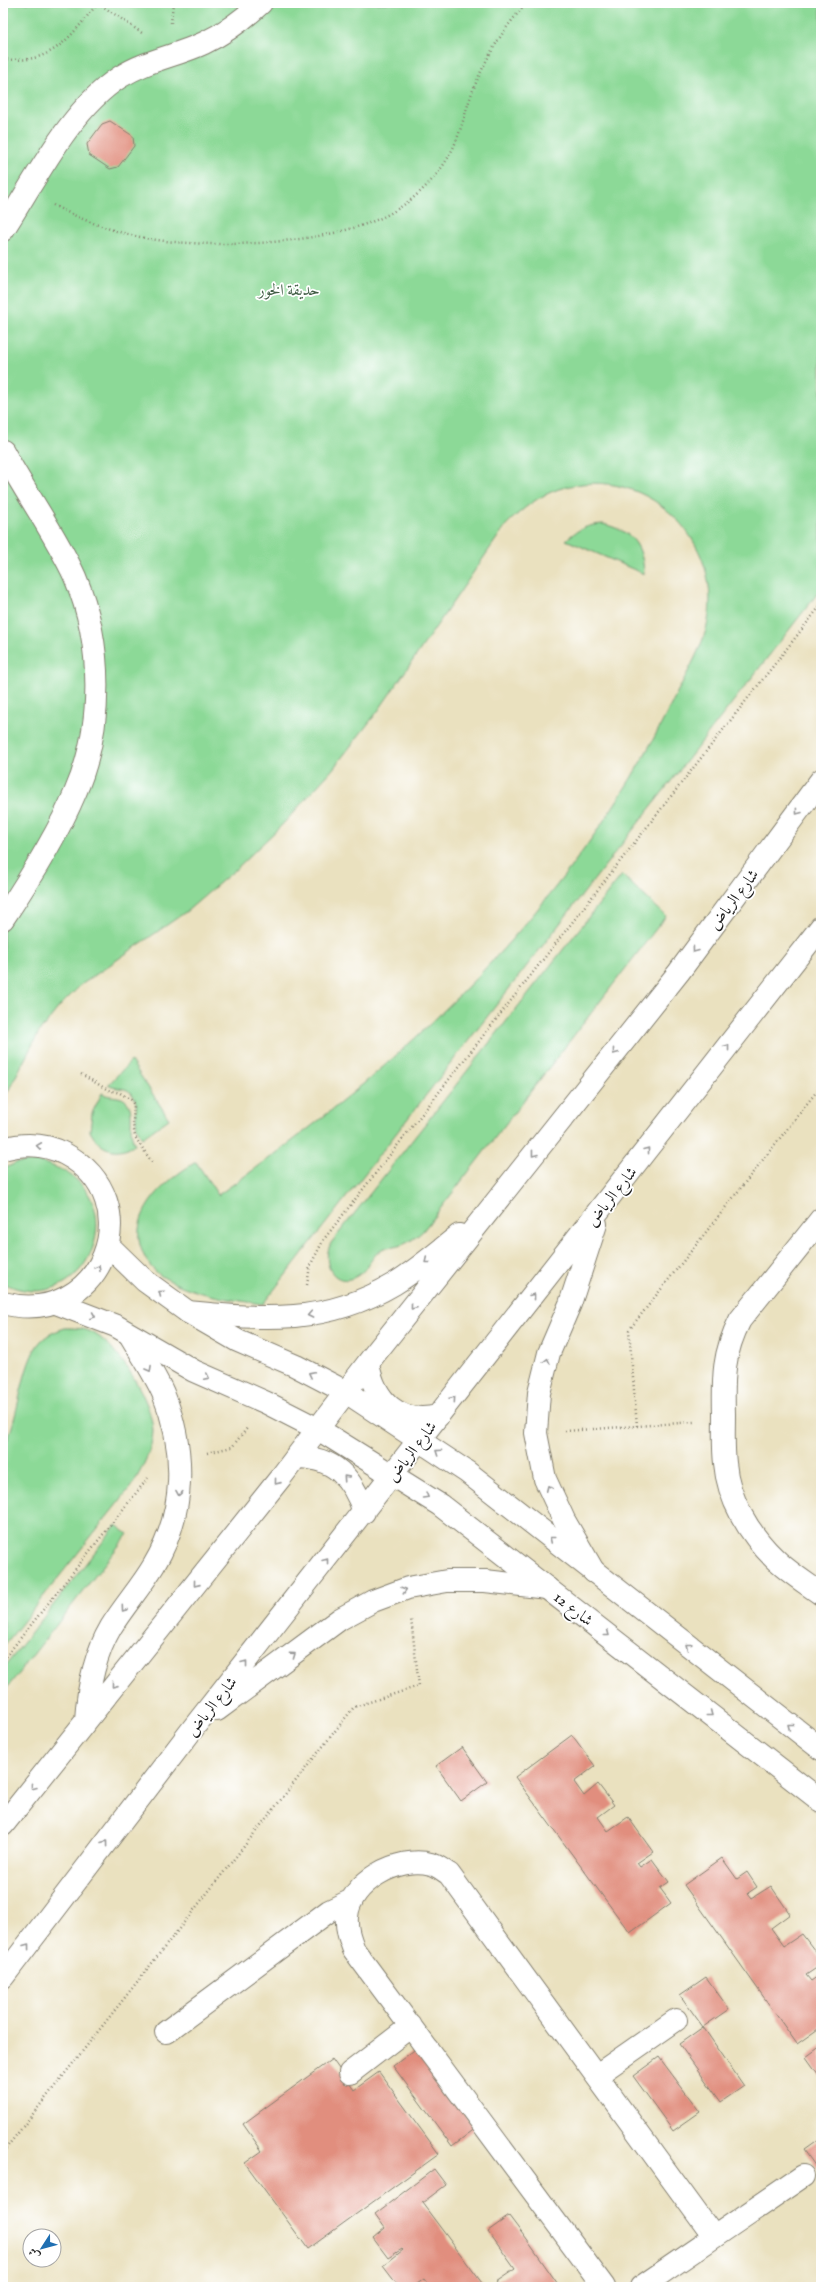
<svg xmlns="http://www.w3.org/2000/svg" width="824" height="2290" font-family="'IM FELL English',Amiri,serif">
<style>
.green{fill:#8cd997;stroke:#547a5a}
.building{fill:#e18e7e}
.lines{fill:none;stroke-linecap:round;stroke-linejoin:round}
.minor-casing{stroke:#837e6e;stroke-width:24}
.major-casing{stroke:#837e6e;stroke-width:24}
.path{stroke:#837e6e;stroke-width:2.5;stroke-dasharray:1 3;stroke-linecap:butt}
.minor{stroke:#fff;stroke-width:22}
.major{stroke:#fff;stroke-width:22}
.oneway{stroke:#999}
.labels{text-anchor:middle;stroke-width:3.5;stroke-linejoin:round;paint-order:stroke}
.park-label{font-size:16px;fill:#435e47;stroke:#fff}
.street-label{font-size:16px;fill:#1c1c1c;stroke:#fff}
</style>
<rect width="100%" height="100%" fill="#fff"/>
<filter id="ink" filterUnits="userSpaceOnUse"><feTurbulence type="fractalNoise" baseFrequency=".025" numOctaves="2"/><feDisplacementMap in="SourceGraphic" scale="8" xChannelSelector="R" yChannelSelector="G"/><feConvolveMatrix kernelMatrix="1 2 1 2 8 2 1 2 1" color-interpolation-filters="sRGB"/></filter>
<filter id="wash" filterUnits="userSpaceOnUse"><feTurbulence type="fractalNoise" baseFrequency=".012" numOctaves="4" result="noise"/><feDisplacementMap in="SourceGraphic" scale="16" xChannelSelector="R" yChannelSelector="G"/><feGaussianBlur stdDeviation="0.9" result="paint"/><feColorMatrix in="noise" values="0 0 0 0 0 0 0 0 0 0 0 0 0 0 0 0 0 1.4 0 .05"/><feComposite in="paint" operator="in"/></filter>
<g filter="url(#wash)">
<rect width="100%" height="100%" fill="#eae1bf"/>
<path class="green" d="M3,3H821V589L263,1304C230,1300 192,1294 163,1277C153,1271 146,1262 142,1251C127,1213 167,1179 196,1162L218,1195C401,1068 570,909 670,707C680,685 694,663 703,639C735,551 650,459 559,489C538,496 522,509 506,525L378,711L332,770L282,825L236,869L187,911L81,985L59,1007L39,1032L3,1101Z
M603,524C632,531 643,545 644,574L566,540C578,529 587,525 603,524Z
M622,875L666,916L423,1231C414,1239 406,1245 394,1247C389,1248 385,1247 382,1249C371,1256 368,1270 357,1276C335,1289 320,1264 331,1243Z
M131,1061L169,1119L142,1138C129,1120 143,1105 131,1093C125,1086 115,1090 108,1085Z
M102,1093C109,1098 119,1095 125,1100C137,1110 126,1129 135,1144C117,1156 99,1150 90,1131L92,1113Z
M34,1161C146,1181 91,1326 3,1283V1169L16,1163Z
M65,1328C75,1328 86,1328 95,1334C120,1349 153,1402 153,1432C152,1450 142,1469 133,1484L3,1647V1449C19,1422 21,1362 41,1341C48,1334 56,1331 65,1328Z
M116,1525L128,1534L3,1693V1669Z"/>
<g id="blocks">
<path class="building" d="M110,121L133,136L134,146L118,167L110,169L89,155L87,144L102,124Z
M572,1735L595,1766L574,1782L584,1796L598,1784L614,1805L598,1817L608,1831L628,1817L653,1852L637,1863L640,1867L652,1859L669,1882L660,1888L671,1903L630,1933L515,1777Z
M462,1747L487,1782L461,1801L436,1766Z
M722,1858L737,1879L747,1872L757,1887L748,1893L752,1898L771,1886L790,1914L771,1928L784,1946L802,1934L821,1959V1965L806,1975L811,1981L821,1974V2027L797,2044L684,1885Z
M706,1977L729,2009L703,2027L680,1995Z
M703,2027L744,2086L721,2102L679,2044Z
M821,2046V2078L806,2057Z
M417,2048L476,2128L452,2146L393,2066Z
M659,2057L700,2112L673,2131L633,2076Z
M332,2059L354,2090L379,2072L439,2154L308,2249L245,2163L262,2151L243,2124Z
M821,2138V2174L804,2150Z
M434,2169L446,2185L422,2203L485,2287H430L424,2279L413,2287H399L383,2266L403,2250L402,2249L388,2258L373,2238L385,2228L375,2214Z
M509,2216L527,2240L560,2287H500L496,2282L515,2269L488,2231Z"/>
</g>
</g>
<g filter="url(#ink)">
<use href="#blocks" fill-opacity="0" stroke="#837e6e" stroke-width="1"/>
<g class="lines">
<g class="minor-casing">
<path id="minor" d="M3,230C35,181 70,109 120,77C147,60 176,56 204,43C225,33 244,19 261,3
M3,451C26,494 55,533 75,577C103,643 104,727 75,793C57,836 29,880 3,919
M3,1149C24,1143 46,1144 65,1154C152,1200 102,1329 3,1303
M821,1219L740,1320C723,1353 723,1378 724,1414C724,1430 723,1447 725,1463C728,1499 749,1534 775,1559C788,1572 806,1583 821,1594
M108,1245L145,1281L188,1312L238,1341L296,1366L346,1392L467,1472L821,1749
M56,1303L116,1326L194,1371L267,1403L318,1429L440,1505L821,1801
M166,2032L329,1911L352,1900
M350,2073L411,2026
M597,2075L676,2020
M604,2287L354,1950C350,1939 346,1929 347,1917C349,1882 399,1855 431,1864C437,1865 444,1871 449,1874L714,2237
M641,2287L803,2176"/>
</g>
<g class="major-casing">
<path id="major" d="M188,1312C264,1319 325,1325 394,1284C417,1270 438,1252 459,1235
M368,1364C375,1401 398,1425 438,1416
M296,1457C334,1457 353,1478 364,1512
M594,1572L564,1520L545,1479L536,1433L539,1393L549,1353L570,1304L596,1224
M217,1710L340,1619L373,1601L408,1588L447,1581H485L547,1588
M86,1720C88,1687 94,1656 111,1627C124,1606 141,1587 154,1565C186,1512 186,1449 163,1393C154,1373 141,1354 130,1335
M3,1825L281,1477L374,1355L679,972L821,780
M3,1977L194,1727L821,927"/>
</g>
<path class="path" d="M98,3L142,33
M171,23L173,3
M3,59C53,65 69,38 98,3
M53,205C84,221 116,233 150,239C214,249 321,245 381,218C407,206 431,185 446,161C460,139 464,114 473,90C486,58 503,28 527,3
M81,1074L108,1090L120,1093L131,1100L134,1105L133,1124L135,1137L153,1164
M307,1285L310,1266L324,1239L821,605
M637,1426L629,1330L821,1086
M565,1431L694,1422
M207,1453L232,1447L248,1427
M3,1660L148,1478
M3,2152L354,1707L419,1686L411,1619"/>
<use href="#minor" class="minor"/>
<use href="#major" class="major"/>
</g>
<defs><path id="oneway-chevron" d="M-2-3.5L2.5 0L-2 3.5" fill="none" stroke-width="1.6" stroke-linecap="round" stroke-linejoin="round"/></defs>
<g class="oneway">
<use href="#oneway-chevron" transform="translate(798 812) rotate(127)"/>
<use href="#oneway-chevron" transform="translate(695 950) rotate(127)"/>
<use href="#oneway-chevron" transform="translate(727 1047) rotate(-52)"/>
<use href="#oneway-chevron" transform="translate(615 1052) rotate(128)"/>
<use href="#oneway-chevron" transform="translate(39 1146) rotate(-172)"/>
<use href="#oneway-chevron" transform="translate(647 1150) rotate(-52)"/>
<use href="#oneway-chevron" transform="translate(534 1154) rotate(128)"/>
<use href="#oneway-chevron" transform="translate(427 1261) rotate(141)"/>
<use href="#oneway-chevron" transform="translate(98 1268) rotate(-59)"/>
<use href="#oneway-chevron" transform="translate(161 1293) rotate(-143)"/>
<use href="#oneway-chevron" transform="translate(533 1296) rotate(-52)"/>
<use href="#oneway-chevron" transform="translate(413 1307) rotate(129)"/>
<use href="#oneway-chevron" transform="translate(310 1315) rotate(169)"/>
<use href="#oneway-chevron" transform="translate(93 1316) rotate(23)"/>
<use href="#oneway-chevron" transform="translate(547 1361) rotate(-77)"/>
<use href="#oneway-chevron" transform="translate(149 1369) rotate(61)"/>
<use href="#oneway-chevron" transform="translate(311 1374) rotate(-153)"/>
<use href="#oneway-chevron" transform="translate(207 1377) rotate(26)"/>
<use href="#oneway-chevron" transform="translate(453 1399) rotate(-49)"/>
<use href="#oneway-chevron" transform="translate(438 1452) rotate(-146)"/>
<use href="#oneway-chevron" transform="translate(346 1478) rotate(-132)"/>
<use href="#oneway-chevron" transform="translate(277 1482) rotate(129)"/>
<use href="#oneway-chevron" transform="translate(549 1488) rotate(-114)"/>
<use href="#oneway-chevron" transform="translate(179 1493) rotate(99)"/>
<use href="#oneway-chevron" transform="translate(426 1496) rotate(31)"/>
<use href="#oneway-chevron" transform="translate(552 1539) rotate(-141)"/>
<use href="#oneway-chevron" transform="translate(326 1561) rotate(-52)"/>
<use href="#oneway-chevron" transform="translate(196 1584) rotate(129)"/>
<use href="#oneway-chevron" transform="translate(404 1590) rotate(-18)"/>
<use href="#oneway-chevron" transform="translate(124 1609) rotate(125)"/>
<use href="#oneway-chevron" transform="translate(607 1634) rotate(38)"/>
<use href="#oneway-chevron" transform="translate(688 1646) rotate(-142)"/>
<use href="#oneway-chevron" transform="translate(293 1655) rotate(-35)"/>
<use href="#oneway-chevron" transform="translate(245 1663) rotate(-52)"/>
<use href="#oneway-chevron" transform="translate(114 1685) rotate(129)"/>
<use href="#oneway-chevron" transform="translate(710 1714) rotate(38)"/>
<use href="#oneway-chevron" transform="translate(790 1726) rotate(-142)"/>
<use href="#oneway-chevron" transform="translate(33 1787) rotate(128)"/>
<use href="#oneway-chevron" transform="translate(105 1843) rotate(-53)"/>
<use href="#oneway-chevron" transform="translate(27 1946) rotate(-53)"/>
</g>
</g>
<g class="labels">
<g class="park-label">
<text x="289" y="295">حديقة الخور</text>
</g>
<g class="street-label">
<text transform="translate(733 899) rotate(-53)" y="6">شارع الرياض</text>
<text transform="translate(611 1196) rotate(-52)" y="6">شارع الرياض</text>
<text transform="translate(411 1451) rotate(-53)" y="6">شارع الرياض</text>
<text transform="translate(574 1608) rotate(38)" y="6">شارع 12</text>
<text transform="translate(211 1706) rotate(-52)" y="6">شارع الرياض</text>
</g>
</g>
<rect width="824" height="2290" fill="none" stroke="#fff" stroke-width="16"/>
<g transform="translate(42 2248) rotate(234)"><circle r="19" fill="#ffffff" stroke="#a4a4a4"/>
<path d="M0-3L7 15L0 10L-7 15Z" fill="#1f6fb2"/>
<text y="-6" font-size="11" font-weight="bold" text-anchor="middle" fill="#1c1c1c">ش</text>
</g>
</svg>
